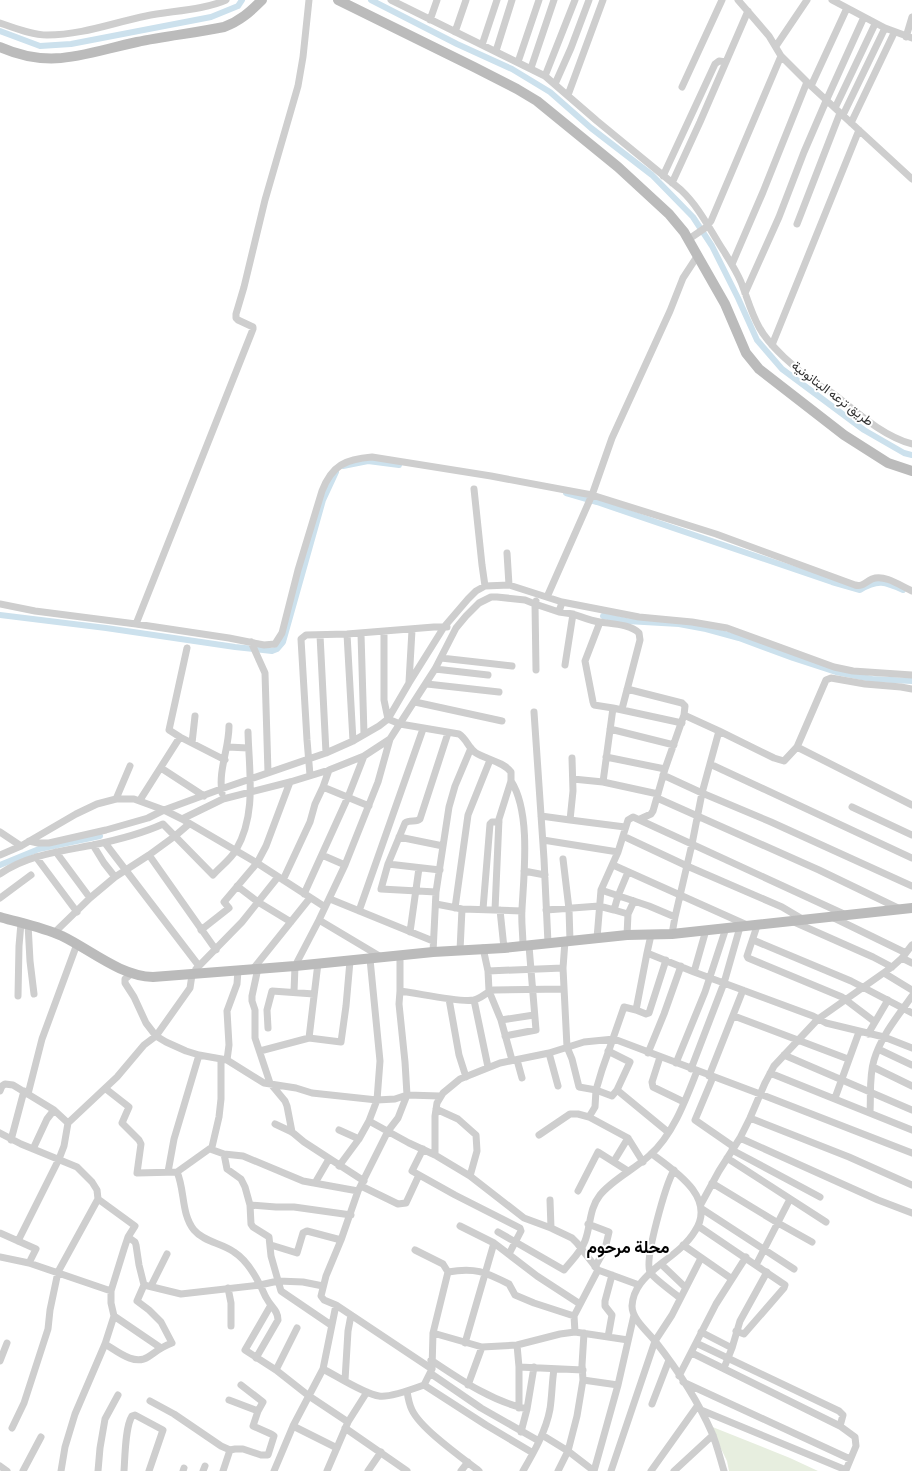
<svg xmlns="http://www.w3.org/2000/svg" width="912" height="1471" font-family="Barlow,Vazirmatn,sans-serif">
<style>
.green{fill:#e7eedf}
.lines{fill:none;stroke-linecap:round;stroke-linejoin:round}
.canal{stroke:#cce1ed;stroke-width:6}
.street{stroke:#cecece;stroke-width:7}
.secondary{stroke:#bbb;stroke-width:10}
.labels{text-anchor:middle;stroke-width:4;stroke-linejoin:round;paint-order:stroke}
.street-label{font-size:13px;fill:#313131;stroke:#fff}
.district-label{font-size:17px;font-weight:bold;fill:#000;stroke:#fff}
</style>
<rect width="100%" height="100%" fill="#fff"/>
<path class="green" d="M710,1426L790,1458L818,1471H729L727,1461Z"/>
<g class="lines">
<path class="canal" d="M371,0L457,44L512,69L550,92L591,128L652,175L693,217L712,246L738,298L757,340L782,369L864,430L904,453L912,455
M0,31L40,46L71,44L211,17L238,6L242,0
M343,466L368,461L399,465
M566,493L597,502L832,582L860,590C878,579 885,582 903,590
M0,615L106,628L235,647L272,651L277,649L283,642L323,500L336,472
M603,616L627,621L679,624L706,629L739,638L793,658L836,672L872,679L912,681
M0,865L39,849L100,836"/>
<path class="street" d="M391,0L545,76L597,121L681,190C697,205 707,224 718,242C726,255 735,268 741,282C747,297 751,313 759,327C769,346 797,370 815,383C821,387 829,390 835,395C859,414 883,436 912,444
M738,0L769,36L781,56L811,86L912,179
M832,0L885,28L912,38
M430,20L437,0
M0,23C15,28 31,35 47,35C82,35 112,23 146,16C170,11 204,10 226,0
M455,32L466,0
M906,37L912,17
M482,45L497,0
M776,46L807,0
M496,51L512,0
M518,62L539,0
M531,68L554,0
M545,76L575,0
M555,84L571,48L589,0
M811,86L847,8
M682,87L722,0
M568,95L603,0
M835,108L875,24
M843,115L885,28
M851,123L894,33
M663,176L715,64L719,61L726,62
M672,183L700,122L748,11
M797,224L840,113
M689,239L705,228L711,221L781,56
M732,264L763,192L807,82
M745,293L779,217L804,152L826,101L864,17
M772,345L859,130
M474,489L482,565L485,586
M507,553L509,585
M547,597L592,495L612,438L670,311L683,278L698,255
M536,601L535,604L559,612L573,614L565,665
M0,604L35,611L136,624L229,638L264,645L275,644L282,633L298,570L322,491C332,465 346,459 372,457L491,476L592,495L716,534L855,585C863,587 865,582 872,579C885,574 901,586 912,591
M559,612L562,602L639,617L692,622L727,628L834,667L853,671L912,675
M573,614C582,617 591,621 600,622C612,624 630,624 639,633L640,640L622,709
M600,622L585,661L593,702L594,705L613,708
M136,624L253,329V327L238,320L236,318V314L244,287L265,200L298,86L303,57L309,0
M384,632V700L388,719
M347,634L353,741
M361,634L364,734
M320,635L326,753
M251,642L265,673L268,773
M441,658L512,666
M435,669L488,675
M409,682L412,630
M427,684L499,692
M627,689L682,703L685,706L684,715
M415,702L502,721
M534,712L544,859L548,943
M388,719L400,724L459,734C467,739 468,748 476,753C486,759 504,762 511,772V781L499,819L495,910
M610,729L674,745
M180,737L169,730L187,648
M192,743L195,716
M228,747L248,748
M797,747L912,805
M606,757L665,769
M572,758L573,791L570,820L625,827
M710,764L912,858
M161,768L204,796
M310,775L307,740L301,639L306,635L347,634L434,627H447
M663,775L702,793L771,822L912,886
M573,779L603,782L613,708L682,723
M511,781C531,812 524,873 522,909C521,921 523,934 523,946
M603,782L658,794
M323,787L329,770
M222,793C218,770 229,749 229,726
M657,798L819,870L900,909
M116,799L130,766
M140,800L180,737L225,760
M852,807L912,835
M541,816L570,820
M182,819L223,799L290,782L329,770L364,756L390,739L435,669L456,628L466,616L479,603L491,597H497L525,600L535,604L536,670
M640,819L651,814L653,811L665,769L684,715L719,731
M0,832L21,846
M623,836L687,866L782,907L804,920
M399,837L443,846
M543,840L618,852
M29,841L38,843H49L106,830L148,818L164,810L221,789L326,753L353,741L379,726L388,719L409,683L444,627L468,599L476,591L485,586L509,585L562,602
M105,843L199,966
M93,845L104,863L115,877
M56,852L90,898
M0,855L21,846L76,814L97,804L116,799H134L164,810L182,819L257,863L325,907
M149,855L216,950
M322,855L345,865
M36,857L77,912
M563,859L569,909L570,941
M388,864L440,870
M613,865L747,925
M524,871L545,875
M628,872L618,896L614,910L628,914
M0,874C26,855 62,851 93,845C117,840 141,834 163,824L213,875C220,867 231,859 236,850C257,814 249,772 248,732
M283,880L310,822L315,804L323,787L369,806
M237,886L258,902L291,922
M601,890L649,906L675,917
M436,892L381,889L388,864L405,823C410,819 416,823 420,819L448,733
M304,894L348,797L364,756
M0,898L31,875
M330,899L433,941
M436,904L462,909L522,911
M455,908L468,815L490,760
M483,909L490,824L492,822H499
M500,910L504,948
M546,910L599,906L614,910
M359,911L423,729
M832,917L906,953
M319,920L381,957
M794,922L873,957L892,967
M28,924L30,961L34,994
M757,926L747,956L748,958L842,997L875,1022
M201,930L229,908L224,902L257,863L266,846L290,782
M410,932L419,868
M54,933L90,898L115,877L149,855L175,836L189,824
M672,934L675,917L692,844L702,793L719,731L774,758L784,761L797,747L826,680L831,678L865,684L901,687L912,689
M627,935L628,914L634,901
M597,938L601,890L618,852L628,820L633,817L846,915
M753,940L851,981L912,1013
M565,941L563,968L567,1047L572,1059L579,1087L596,1090L612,1096L617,1090
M483,948L488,971L489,991L501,1020L512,1060
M460,950L462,909
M433,952L436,892L449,807L455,786L471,748
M647,953L694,972L813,1016L826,1023L884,1037L912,1048
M400,955V991L399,1004L405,1062L407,1095L398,1118L388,1131L358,1191L341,1240L326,1276L321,1296L324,1300L336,1305L432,1369
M902,958L912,963
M258,968L252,996V1001L255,1010V1038L270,1083L285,1101L287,1106L292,1132
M196,969L242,922L278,877
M253,969L310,898
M488,971L563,968
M694,972L706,930
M132,973L125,979V983L134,997L146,1023L156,1036L166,1042L186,1051L199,1055L227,1060L264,1083L296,1088L312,1093L377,1100L395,1099L407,1095L440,1096
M884,973L912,990
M400,991C418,993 459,1003 474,1000C482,998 486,992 494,990L564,989
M294,992L295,966L319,920L345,865L378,782L390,739
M18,996L19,946L21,923
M449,999L459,1055L466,1077
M474,1000L488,1067
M636,1010L646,1014L649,1013L666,960
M734,1016L848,1059
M501,1020L534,1015
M268,1028L267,1010L272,991L314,994
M868,1034L888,1000
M505,1036L536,1030L529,946
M309,1038L318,963
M878,1049L912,1065
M260,1051L309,1038L341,1042L346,1006L350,961
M608,1051L630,1062L617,1090L668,1132
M549,1053L558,1086
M648,1053L664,1014L681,966
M784,1055L912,1110
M660,1057L652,1082L653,1087L684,1102
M227,1060L229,1045L227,1011L237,984L238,970
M517,1060L522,1078
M676,1063L705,992L726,928
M873,1067L912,1086
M691,1069L724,983L740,927
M770,1073L912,1130
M709,1076L743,990
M713,1077L695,1120L734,1147
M106,1089L129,1107L122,1123L139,1140L141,1144L137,1173L177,1172L212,1147L219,1117L221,1099V1060
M0,1091L2,1086L5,1084L13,1085L54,1110L68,1123
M28,1094L42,1039L77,944
M835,1098L859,1032
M436,1109L458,1119L476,1135L477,1151L470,1176
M870,1112C871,1095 869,1076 874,1060C881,1036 898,1016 912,996
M589,1117L595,1107L596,1090L602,1070L624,1007L636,1010L647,953L651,935
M750,1118L849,1157L912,1185
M369,1121L377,1100L380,1061L370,959
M275,1124L292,1132L304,1142L364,1181
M339,1130L359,1139
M0,1133L21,1144L77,1167L92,1182L97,1190L98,1199L58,1272L50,1310L48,1329L24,1403L12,1428
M539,1135L570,1114H578L589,1117L628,1138L643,1162
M740,1138L878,1200L912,1213
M11,1140L24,1091
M33,1149L47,1119L54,1110
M210,1149L224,1154L243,1156L303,1181L358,1191
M423,1149L412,1171L455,1195L520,1228L521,1231L509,1254
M732,1150L820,1197
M224,1154L227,1169L241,1179L245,1187L250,1205L251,1224L253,1227L269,1237L271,1256L281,1291L331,1325
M652,1154C675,1171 717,1198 695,1231C686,1246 671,1256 658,1266C645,1277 633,1288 632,1306C632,1319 647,1331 655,1341C677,1369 698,1401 712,1433C717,1445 720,1458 724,1471
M435,1155V1116L437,1103L443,1093L460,1079L500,1063L549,1053L584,1042L614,1039L760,1094L912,1153
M727,1158L826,1222
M614,1161L628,1138
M339,1166L359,1139L369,1121L409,1143L435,1155L470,1176L524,1218L551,1228L572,1238L577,1243L598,1270L639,1285
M674,1170C666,1184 644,1259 650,1272C654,1279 673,1292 680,1298
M168,1172L174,1139L199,1055
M177,1172C185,1190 181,1214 194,1230C204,1242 222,1243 234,1252C245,1259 254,1273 260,1285C263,1290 264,1295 267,1299C271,1307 278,1310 278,1320L256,1358
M315,1183L329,1159
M712,1183L778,1223L812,1242
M361,1186L398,1204L406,1203L419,1175
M578,1191L598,1152L628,1171
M550,1200L551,1228
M701,1204L719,1171L740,1138L750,1118L765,1083L774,1066L818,1019L892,967L902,958L912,945
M250,1205L276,1207H294L351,1215
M702,1209L794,1269
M588,1224L609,1232L605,1249L595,1267
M460,1226L494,1243L537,1276L580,1304
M698,1226L785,1285L784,1288L744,1334L736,1331
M498,1232L564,1270C571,1261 581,1252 585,1241C591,1225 589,1209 600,1195C613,1179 635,1169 650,1155C673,1135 686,1099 697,1071
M0,1233L36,1249L29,1263L111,1291
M18,1241L59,1159L64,1146L68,1123L117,1077L144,1045L156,1036L190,988L192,975
M271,1245L297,1253L303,1233L307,1231L341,1240
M683,1245L732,1279
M0,1257L29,1263
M661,1264L685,1287
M756,1265L790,1199
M448,1272C475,1267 485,1272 509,1284L515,1295L534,1303L574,1316
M144,1285L181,1294L260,1285L278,1281L303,1282L323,1286
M151,1286L167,1254
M228,1288L231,1303V1326
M271,1305L245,1350L276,1370L309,1396L348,1422
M114,1316L161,1348
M575,1332L574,1316L598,1270
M701,1332L732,1348
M433,1333L482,1347L517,1345L560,1334L575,1332L628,1340
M608,1337L612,1315L605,1306V1301L612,1275
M465,1343L494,1243
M696,1343L839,1411L843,1415L840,1426
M105,1344C117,1351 134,1366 148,1357C157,1351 161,1347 172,1343L161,1322L149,1310L137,1301L144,1285L139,1265L136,1245L135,1242L128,1237
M517,1345L519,1367V1408
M692,1353L840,1426L855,1437L856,1446L846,1470L701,1410
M431,1360C461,1380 491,1401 527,1409
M0,1361L7,1343
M519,1367L583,1370
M724,1368L732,1348L740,1321L767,1272
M323,1369C337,1376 364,1394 379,1396C389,1398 413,1389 424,1385L432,1369L433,1333L448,1272L443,1264L415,1250
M276,1370L297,1328
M430,1373L481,1408L539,1441
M679,1376L716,1304L746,1257
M345,1380L348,1331L351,1315
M583,1380L618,1385
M683,1382L850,1459
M424,1385L486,1425L533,1453
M468,1385L482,1347
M407,1391C408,1398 409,1404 412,1410C421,1429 461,1457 479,1471
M229,1400L258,1411
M150,1401L174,1414L221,1446L230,1450L235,1449H243L261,1455H268L274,1436L271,1434L253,1426L258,1411L263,1402L241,1385
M652,1404L669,1360
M293,1426L337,1448
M345,1428L407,1471
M521,1432L527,1409L534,1367
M542,1435L568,1451L594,1471
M0,1466L7,1471
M23,1471L41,1437
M61,1471L65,1447L75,1414L105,1344L114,1316L111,1303V1291L124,1249L128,1237L135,1226L98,1199
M98,1471L100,1448L105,1419L118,1395
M124,1471C125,1458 125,1427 132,1416L135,1415L163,1430L149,1471
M183,1471L184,1468
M203,1471L205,1466
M223,1471L230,1450
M274,1471L293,1426L323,1369L336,1305
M327,1471L348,1422L367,1392
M368,1471L381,1452
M461,1471L468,1462
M523,1471C534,1452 546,1431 550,1409C552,1396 552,1382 554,1369
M558,1471L568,1451L577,1416L583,1380L582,1365L584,1333
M594,1471L618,1385L634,1315
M611,1471L655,1341L672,1315L701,1258
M651,1471L698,1405
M674,1471L713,1435"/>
<path class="secondary" d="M338,0L474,67L517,89L537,101L618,167L669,214L684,232L725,304L746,353L759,369L844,435L888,463L912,471
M0,47C52,70 85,53 137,42C165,36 195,33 224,27C240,21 250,12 262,0
M0,917C21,923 42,927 62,936C91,950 120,976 153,977L295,966L433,952L504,948L627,935L672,934L912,908"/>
</g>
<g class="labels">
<g class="street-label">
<text transform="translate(833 393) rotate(37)" y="5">طريق ترعه البتانونية</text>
</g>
<g class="district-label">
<text x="628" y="1253">محلة مرحوم</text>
</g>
</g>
</svg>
